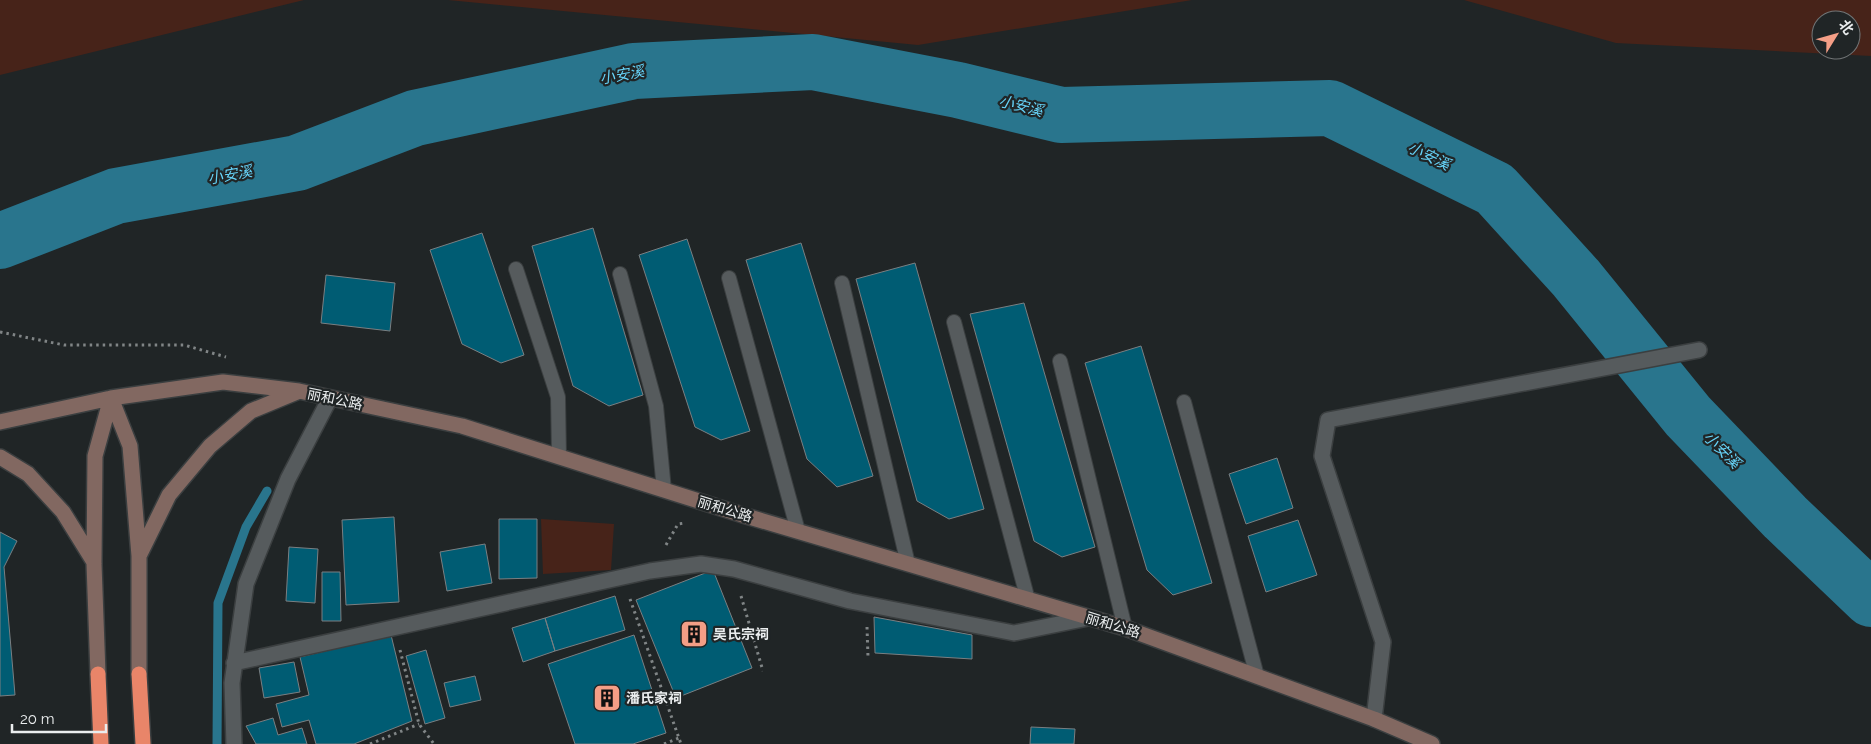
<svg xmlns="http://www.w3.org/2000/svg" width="1871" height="744" font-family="Raleway,'Noto Sans SC',sans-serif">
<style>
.green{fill:#472319;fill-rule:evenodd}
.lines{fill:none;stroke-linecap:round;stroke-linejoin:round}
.stream{stroke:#29758d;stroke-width:9}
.river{stroke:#29758d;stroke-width:56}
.building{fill:#005c73;stroke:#7a7f82}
.service-casing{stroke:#3b3f40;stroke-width:16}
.minor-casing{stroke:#3b3f40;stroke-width:18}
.secondary-casing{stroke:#3b3f40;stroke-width:18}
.motorway-casing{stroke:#3b3f40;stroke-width:18}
.path{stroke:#808586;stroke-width:3;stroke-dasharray:2.5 4;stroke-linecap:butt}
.service{stroke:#565b5d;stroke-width:14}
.minor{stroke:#565b5d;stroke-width:15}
.secondary{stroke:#826861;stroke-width:15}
.motorway{stroke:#e98569;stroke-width:15}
.labels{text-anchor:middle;stroke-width:4.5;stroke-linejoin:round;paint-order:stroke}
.street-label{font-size:14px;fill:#eaedee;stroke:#202526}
.poi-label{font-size:14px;font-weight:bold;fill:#eaedee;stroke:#202526;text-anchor:start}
.water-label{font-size:15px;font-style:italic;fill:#66d3f8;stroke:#202526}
</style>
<rect width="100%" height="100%" fill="#202526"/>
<path class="green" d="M0,0H304L0,75Z
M448,0H1192L918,45Z
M1464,0H1871V56L1616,43ZM1821,20H1851V50H1821Z
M541,519L614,524L611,570L543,574Z"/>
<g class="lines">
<path class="stream" d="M217,744L218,603L246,527L267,491"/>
<path class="river" d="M0,241L116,196L297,163L415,118L634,71L813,62L958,90L1061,115L1330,108L1495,189L1576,278L1688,416L1785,517L1871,599"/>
</g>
<path class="building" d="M593,228L643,395L609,406L573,386L532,246Z
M482,233L524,355L501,363L462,344L430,250Z
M687,239L750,431L721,440L695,427L639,255Z
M801,243L873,476L837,487L807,459L746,260Z
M915,263L984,509L949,519L917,501L856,279Z
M326,275L395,283L390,331L321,323Z
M1024,303L1095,547L1062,557L1034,541L970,314Z
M1141,346L1212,583L1173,595L1147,570L1085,363Z
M1277,458L1293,508L1246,524L1229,474Z
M394,517L399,602L346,605L342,520Z
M499,519H537V578L499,579Z
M1298,520L1317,575L1266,592L1248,536Z
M0,532L17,541L4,567L15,695L0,696Z
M485,544L492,583L447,591L440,552Z
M289,547L318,549L315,603L286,601Z
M713,570L752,668L676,698L636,600Z
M322,572H340L341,621H322Z
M615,596L625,630L555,651L545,618Z
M874,617L972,635V659L875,653Z
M545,618L555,651L523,662L512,628Z
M391,635L412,721L354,744H316L309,720L282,727L276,704L309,695L300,657Z
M634,635L666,733L633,744H575L548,664Z
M426,650L445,718L425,724L406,656Z
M294,662L300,692L264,698L259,668Z
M475,676L481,700L450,707L444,683Z
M273,718L278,735L302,728L307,744H256L246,726Z
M1031,727L1075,729L1074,744H1030Z"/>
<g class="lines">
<g class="service-casing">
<path id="service" d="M516,269L558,397L559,456
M620,274L656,406L664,490
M729,278L798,531
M842,283L908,564
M954,322L1028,600
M1060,361L1125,628
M1184,402L1257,676"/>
</g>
<g class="minor-casing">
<path id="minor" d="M234,663L650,571L701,564L734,569L850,601L1014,633L1088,618
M1374,719L1383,642L1322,456L1328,420L1699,350
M234,744L232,683L246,584L288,479L330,398"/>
</g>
<g class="secondary-casing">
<path id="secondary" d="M111,398L130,446L139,556V674
M0,422L111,398L223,382L299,391L462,426L746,516L1125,628L1374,719L1432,744
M0,457L28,474L63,512L94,562
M140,554L169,495L210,446L251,411L297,392
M98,674L94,564L95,456L111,398"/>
</g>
<g class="motorway-casing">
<path id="motorway" d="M98,674L101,744
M139,674L143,744"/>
</g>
<path class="path" d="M0,332L64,345H184L226,357
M666,545L678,524L685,523
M741,596L763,671
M630,599L681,744
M867,627L868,657
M400,650L419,724L434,744
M370,744L419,724
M664,744L679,738"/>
<use href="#service" class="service"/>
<use href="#minor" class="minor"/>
<use href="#secondary" class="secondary"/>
<use href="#motorway" class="motorway"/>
</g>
<defs>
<g id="building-square" transform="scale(1.4375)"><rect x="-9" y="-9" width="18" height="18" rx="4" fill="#f49e86" stroke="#202526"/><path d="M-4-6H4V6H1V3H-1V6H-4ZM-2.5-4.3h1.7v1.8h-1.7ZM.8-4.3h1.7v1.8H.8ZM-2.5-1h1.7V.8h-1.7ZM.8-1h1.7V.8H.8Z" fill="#111"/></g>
</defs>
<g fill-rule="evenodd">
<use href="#building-square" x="694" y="634"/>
<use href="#building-square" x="607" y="698"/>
</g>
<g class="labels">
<g class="street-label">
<text transform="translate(335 399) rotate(12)" y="5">丽和公路</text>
<text transform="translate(725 509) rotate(17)" y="5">丽和公路</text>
<text transform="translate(1113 625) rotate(17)" y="5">丽和公路</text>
</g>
<g class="poi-label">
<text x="713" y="639">吴氏宗祠</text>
<text x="626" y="703">潘氏家祠</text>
</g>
<g class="water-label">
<text transform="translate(622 75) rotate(-10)" y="5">小安溪</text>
<text transform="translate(1021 106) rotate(14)" y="5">小安溪</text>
<text transform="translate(1429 156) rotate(26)" y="5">小安溪</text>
<text transform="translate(230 175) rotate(-10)" y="5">小安溪</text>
<text transform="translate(1722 450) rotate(45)" y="5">小安溪</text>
</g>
</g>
<g transform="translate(1836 35) rotate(53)"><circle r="24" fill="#202526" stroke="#717576"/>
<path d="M0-4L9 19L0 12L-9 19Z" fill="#f49e86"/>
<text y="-8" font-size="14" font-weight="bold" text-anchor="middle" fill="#eaedee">北</text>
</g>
<path d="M12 724v8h94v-8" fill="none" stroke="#eaedee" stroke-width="2.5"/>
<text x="20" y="724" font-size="15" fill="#eaedee" stroke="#202526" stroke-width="4" paint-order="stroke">20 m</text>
</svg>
